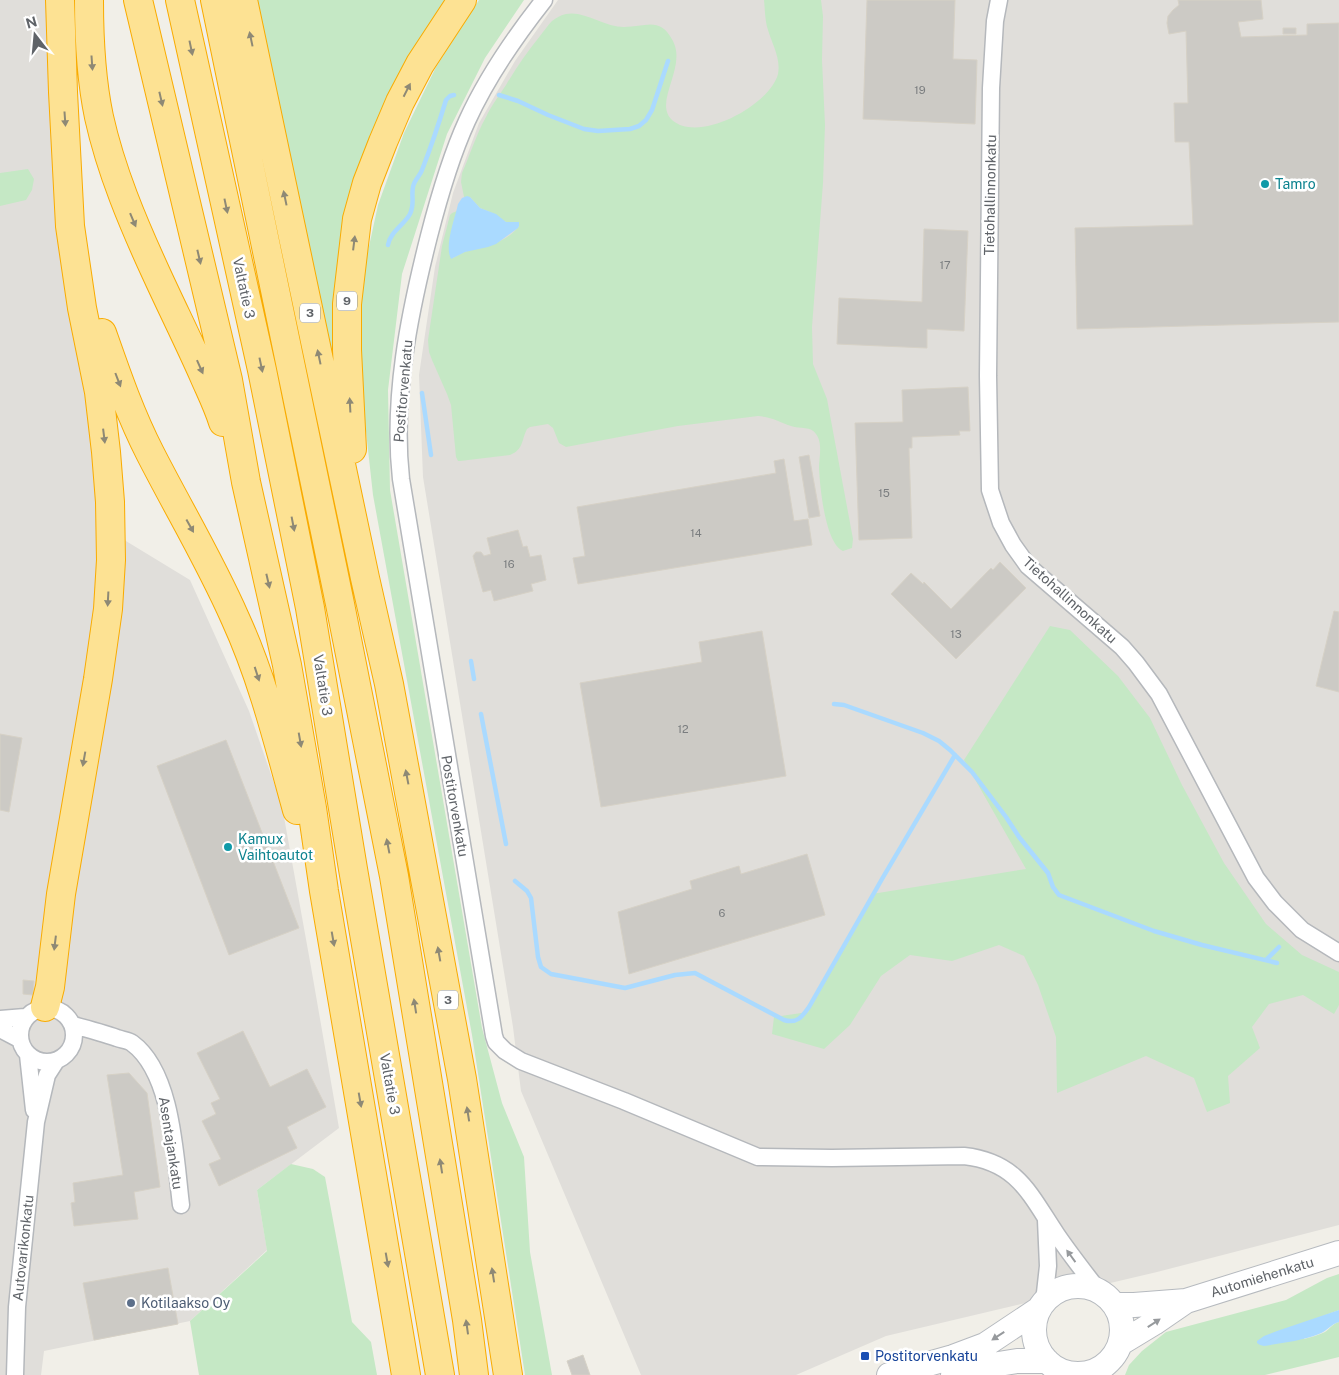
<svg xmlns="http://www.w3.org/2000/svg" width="1339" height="1375" font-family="'Public Sans',sans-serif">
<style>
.industrial{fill:#e0deda}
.green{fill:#c5e8c5}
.water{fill:#aadaff}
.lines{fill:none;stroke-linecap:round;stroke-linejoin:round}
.stream{stroke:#aadaff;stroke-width:4.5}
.building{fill:#cccac5;stroke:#d6d1c6}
.street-casing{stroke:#b5b8bc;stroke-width:19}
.secondary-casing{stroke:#b6babf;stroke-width:26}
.highway-casing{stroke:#f9ab00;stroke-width:30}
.street{stroke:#fff;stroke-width:16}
.secondary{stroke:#fff;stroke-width:24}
.highway{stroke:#fde293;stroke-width:28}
.oneway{fill:#8e8975}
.oneway2{fill:#979a9d}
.culture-dot{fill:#0f9aa8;stroke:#fff;stroke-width:2}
.service-dot{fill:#5c6f8a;stroke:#fff;stroke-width:2}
.transit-dot{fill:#1a4fb4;stroke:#fff;stroke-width:2}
.labels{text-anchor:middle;stroke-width:5;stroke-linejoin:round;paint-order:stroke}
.number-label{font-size:11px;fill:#7a7d7f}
.shield{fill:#fff;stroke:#8f9295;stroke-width:1}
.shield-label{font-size:12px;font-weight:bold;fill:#5f6368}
.culture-label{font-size:14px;fill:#0d838f;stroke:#fff;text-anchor:start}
.street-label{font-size:14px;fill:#5f6368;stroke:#fff}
.service-label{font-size:14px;fill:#4e5e75;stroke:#fff;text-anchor:start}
.transit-label{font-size:14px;fill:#164399;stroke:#fff;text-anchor:start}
</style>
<rect width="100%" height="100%" fill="#f1efe8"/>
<path class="industrial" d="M0,0H46L50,65L84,364L98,524L190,580L249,711L282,806L311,967L339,1128L257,1190L267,1250L190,1321L44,1351L41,1375H0Z
M558,0H1339V1225L1157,1272L886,1336L796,1375H641L521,1091L513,1027L423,477L419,375L435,267L453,193L479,123L515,61Z"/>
<path class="green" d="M254,0H454L367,169L340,363L331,364Z
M479,0H524L485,58L447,134L402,274L388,390L390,490L482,1028L502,1103L524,1157L530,1252L552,1375H525L472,1035L373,495L359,368L360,307L365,265L378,205L404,133L436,67Z
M764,0H821L823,16L822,60L825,125L823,183L812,327L813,364L827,399L853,539L852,548L843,551C825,543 820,487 819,468C819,458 823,443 816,434C811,426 800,429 791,426C779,422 773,417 758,416L678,426L566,447L559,443L553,428L548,424L530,427L527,429C521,441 524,449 510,455L460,461H458L456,457L451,405L447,394L432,360L429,352L428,340L442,246L450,215L452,213L457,211L452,232L453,258C459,255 464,251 471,250C488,247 508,241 519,226L518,222H506L490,212L480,208L470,197H464L461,182L462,173C470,155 476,135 486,117C491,106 499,96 506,85C516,68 527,52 540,36C544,31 548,25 552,21C556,18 561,15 566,14C584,10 604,27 624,27C646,27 660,16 673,41C687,68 653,102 672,120C699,144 770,105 778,74C781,58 772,44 768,30C765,21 765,10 764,0Z
M28,169L34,179L32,190L26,200L0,206V173Z
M1050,626L1070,630L1118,676L1150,718L1182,785L1224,863L1266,924L1302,955L1339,972V1005L1334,1014L1303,995L1269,1004L1252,1027L1260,1048L1228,1076L1230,1103L1207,1112L1194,1078L1146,1056L1057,1093L1056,1037L1038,985L1024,956L999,945L952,961L910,955L881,976L850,1025L824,1049L772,1034L774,1017L808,1012L872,894L1026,869L964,760Z
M291,1164L313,1169L325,1177L352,1322L371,1342L377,1375H199L190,1321L267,1251L257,1190Z
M1339,1274V1310L1310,1321L1304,1339C1311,1337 1319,1335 1325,1332C1331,1328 1332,1324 1339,1322V1357L1265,1375H1125L1129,1365L1142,1351L1166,1332L1286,1300L1327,1278Z"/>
<path class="water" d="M467,196L470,197L480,208L496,214L506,222H519V226L518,228L496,244L488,247L465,252L451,259C444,245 455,219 458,204L462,198Z
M1339,1310V1322C1331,1324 1327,1331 1319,1334C1301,1341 1282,1343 1264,1346L1260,1345L1257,1343V1341L1264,1336L1277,1331Z"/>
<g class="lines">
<path class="stream" d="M499,95L518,101L548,115L584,129L598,131L630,129L639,126L646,120L652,110L668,61
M388,245C390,232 404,225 410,214C415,204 411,196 413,187C414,180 420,176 422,170C431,147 439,123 446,100L450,96L454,95
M422,393L431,455
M471,661L474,679
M834,704L844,705L923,733L939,741L950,750L972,772L1006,817L1019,837L1048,873L1053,887L1059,895L1154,931L1202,945L1277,963
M481,714L506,844
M515,881L527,891L531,898L538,957L541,967L551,974L625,988L675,975L695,973L784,1020C797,1024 802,1017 809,1007L882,879L955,755
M1266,960L1279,947"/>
</g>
<path class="building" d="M867,0H955L953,59L977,60L975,124L863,119Z
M1178,0H1261L1263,19L1238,22L1241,37L1307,35V24L1339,23V322L1077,329L1075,228L1193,225L1189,142H1175L1174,103H1188L1186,31L1169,34L1167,23L1168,16L1173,10L1179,5Z
M1283,28H1296V34H1283Z
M924,229L968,231L964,331L927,329V348L837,344L839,298L922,302Z
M968,387L970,431H959L960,435L912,437V448H909L912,538L859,540L855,423L903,422L902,390Z
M809,455L820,516L809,518L799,457Z
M784,459L794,521L808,519L812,545L578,584L573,558L585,556L577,507L776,473L774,461Z
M518,530L523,547L527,546L530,557L541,555L546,580L531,584L533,591L494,601L491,590L483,592L473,556L476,552H481L484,556L491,554L487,538Z
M1000,562L1026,588L956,659L891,594L911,573L923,584L924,582L951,609L991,568L993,570Z
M1334,611L1339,612V692L1316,686Z
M762,631L786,776L601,807L580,683L702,662L699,642Z
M0,734L22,738L9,812L0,810Z
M226,740L299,928L229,955L157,766Z
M807,854L825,915L629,974L618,912L692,889L690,881L739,866L741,874Z
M23,980L34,981L33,995L23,994Z
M243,1031L270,1087L307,1069L326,1107L287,1127L297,1148L219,1186L209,1164L221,1159L202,1121L216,1114L211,1103L220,1099L197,1053Z
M129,1073L147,1093L160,1187L134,1192L138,1219L74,1226L71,1203L75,1202L73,1183L123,1175L107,1075Z
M168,1268L178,1324L94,1340L83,1283Z
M583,1355L590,1375H572L567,1361Z"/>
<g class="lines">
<g class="street-casing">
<path id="street" d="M544,0C514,38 487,77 467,121C450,158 439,197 429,236C409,315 392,398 401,479L494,1036L496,1042L505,1051L521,1061L624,1101L758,1157L832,1158L964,1156C1018,1162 1030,1195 1057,1235C1070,1254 1084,1272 1098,1290
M999,0L995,21L991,88L988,376L990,490L1001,523L1013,545L1028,566L1122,647L1136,663L1159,694L1256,878L1275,903L1302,930L1339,953
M20 1035a27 27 0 1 1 54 0a27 27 0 1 1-54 0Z
M0,1019L25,1017
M73,1025C88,1029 103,1033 117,1038C122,1040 128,1040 132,1043C173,1073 175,1158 181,1205
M0,1029L19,1039
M28,1055L34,1110
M1044,1302L1048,1266L1046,1220
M15,1375L17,1307L36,1122L47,1075L56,1061"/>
</g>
<g class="secondary-casing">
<path id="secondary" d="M1034 1330a44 44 0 1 1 88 0a44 44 0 1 1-88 0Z
M1115,1305H1134L1186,1301L1339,1253
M1121,1343L1154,1323L1186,1301
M889,1375L953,1357L985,1345L1039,1309
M953,1375L992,1365L1017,1361H1047"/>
</g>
<g class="highway-casing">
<path id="highway" d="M89,0C89,39 91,79 99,117C111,171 133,223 156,273C172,308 189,342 204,376C211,392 218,406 223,422
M138,0L228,380L246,482L287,665L312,808L324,891L406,1375
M180,0L262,370L310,608L353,869L440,1375
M215,0L340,604L394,876L467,1320L474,1375
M243,0L365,578L389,684L462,1079L508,1375
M102,333C116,373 130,414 150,453C178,508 210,561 235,618C263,679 279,745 297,810
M352,449L347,350V304L357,219L367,183L383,142L400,102L420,64L462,0
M45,1007L50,987L61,894L98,679L108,609L111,560L110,502L106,452L99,392L82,308L70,226L63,92L60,0"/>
</g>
<use href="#street" class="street"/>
<use href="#secondary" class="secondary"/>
<use href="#highway" class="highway"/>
</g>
<defs><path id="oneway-solid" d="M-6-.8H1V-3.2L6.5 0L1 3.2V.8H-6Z" transform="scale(1.25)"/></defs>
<g class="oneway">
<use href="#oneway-solid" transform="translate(251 39) rotate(-102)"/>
<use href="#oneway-solid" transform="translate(191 48) rotate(78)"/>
<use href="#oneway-solid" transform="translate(92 63) rotate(86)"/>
<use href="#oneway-solid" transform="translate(407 90) rotate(-63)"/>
<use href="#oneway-solid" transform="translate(161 99) rotate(77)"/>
<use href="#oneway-solid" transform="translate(65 119) rotate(86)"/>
<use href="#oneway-solid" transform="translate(285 198) rotate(-102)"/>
<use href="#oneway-solid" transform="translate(226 206) rotate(78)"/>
<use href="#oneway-solid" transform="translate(133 220) rotate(67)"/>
<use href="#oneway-solid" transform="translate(354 243) rotate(-83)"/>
<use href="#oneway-solid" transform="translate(199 257) rotate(77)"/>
<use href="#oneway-solid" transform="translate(319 357) rotate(-102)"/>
<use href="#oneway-solid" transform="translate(261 365) rotate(78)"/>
<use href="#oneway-solid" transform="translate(200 367) rotate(66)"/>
<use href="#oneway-solid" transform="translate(118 380) rotate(69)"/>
<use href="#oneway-solid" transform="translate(350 405) rotate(-93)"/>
<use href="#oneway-solid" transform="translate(104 436) rotate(83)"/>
<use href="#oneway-solid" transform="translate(293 524) rotate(79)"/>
<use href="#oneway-solid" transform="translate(190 526) rotate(61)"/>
<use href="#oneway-solid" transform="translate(268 581) rotate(77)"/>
<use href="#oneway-solid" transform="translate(108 599) rotate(93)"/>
<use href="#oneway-solid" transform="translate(257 674) rotate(72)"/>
<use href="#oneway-solid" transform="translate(300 740) rotate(80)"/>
<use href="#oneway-solid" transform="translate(84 759) rotate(100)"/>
<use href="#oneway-solid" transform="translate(407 777) rotate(-101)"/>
<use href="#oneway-solid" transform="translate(388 846) rotate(-101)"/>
<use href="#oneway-solid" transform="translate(333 939) rotate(80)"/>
<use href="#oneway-solid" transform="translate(55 943) rotate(97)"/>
<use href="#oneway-solid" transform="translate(439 954) rotate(-100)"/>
<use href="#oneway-solid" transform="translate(415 1006) rotate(-99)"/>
<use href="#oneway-solid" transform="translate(360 1100) rotate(80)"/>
<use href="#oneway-solid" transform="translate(468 1114) rotate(-99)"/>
<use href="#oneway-solid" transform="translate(441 1166) rotate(-99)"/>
<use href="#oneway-solid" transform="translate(387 1260) rotate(80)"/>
<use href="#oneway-solid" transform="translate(493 1275) rotate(-99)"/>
<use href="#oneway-solid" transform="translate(467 1327) rotate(-98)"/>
</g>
<g class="oneway2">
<use href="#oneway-solid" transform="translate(1071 1256) rotate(-126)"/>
<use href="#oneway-solid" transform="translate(1154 1323) rotate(-33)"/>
<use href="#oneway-solid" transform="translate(998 1336) rotate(147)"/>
</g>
<g class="culture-dot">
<circle cx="1265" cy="184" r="5"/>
<circle cx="228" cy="847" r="5"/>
</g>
<circle class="service-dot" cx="131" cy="1303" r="5"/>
<rect class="transit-dot" x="860" y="1351" width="10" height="10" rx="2.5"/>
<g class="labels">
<g class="number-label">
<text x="920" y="94">19</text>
<text x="945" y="269">17</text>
<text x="884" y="497">15</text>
<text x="696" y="537">14</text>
<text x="509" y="568">16</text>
<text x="956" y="638">13</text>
<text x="683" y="733">12</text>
<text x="722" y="917">6</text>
</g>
<g class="shield">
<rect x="337" y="291.5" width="20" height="19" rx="4"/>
<rect x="300" y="303.5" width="20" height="19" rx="4"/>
<rect x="438" y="990.5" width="20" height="19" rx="4"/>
</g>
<g class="shield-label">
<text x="347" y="305">9</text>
<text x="310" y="317">3</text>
<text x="448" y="1004">3</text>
</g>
<g class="culture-label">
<text x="1275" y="189">Tamro</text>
<text x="238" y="844">Kamux<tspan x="238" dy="16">Vaihtoautot</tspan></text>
</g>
<g class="street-label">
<text transform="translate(990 195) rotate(-89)" y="5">Tietohallinnonkatu</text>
<text transform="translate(244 288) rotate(78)" y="5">Valtatie 3</text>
<text transform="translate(403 391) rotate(-85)" y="5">Postitorvenkatu</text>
<text transform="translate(1070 600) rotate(42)" y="5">Tietohallinnonkatu</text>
<text transform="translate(323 685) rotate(81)" y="5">Valtatie 3</text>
<text transform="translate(455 806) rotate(80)" y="5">Postitorvenkatu</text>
<text transform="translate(390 1084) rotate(80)" y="5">Valtatie 3</text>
<text transform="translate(171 1143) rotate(81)" y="5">Asentajankatu</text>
<text transform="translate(23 1248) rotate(-84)" y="5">Autovarikonkatu</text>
<text transform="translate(1262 1277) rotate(-17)" y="5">Automiehenkatu</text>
</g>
<g class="service-label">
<text x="141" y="1308">Kotilaakso Oy</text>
</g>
<g class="transit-label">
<text x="875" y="1361">Postitorvenkatu</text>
</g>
</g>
<g transform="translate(35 35) rotate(344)" stroke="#ffffff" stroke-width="4" paint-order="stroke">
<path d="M0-4L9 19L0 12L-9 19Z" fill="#5f6368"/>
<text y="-8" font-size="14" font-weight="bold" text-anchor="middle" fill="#5f6368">N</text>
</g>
</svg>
